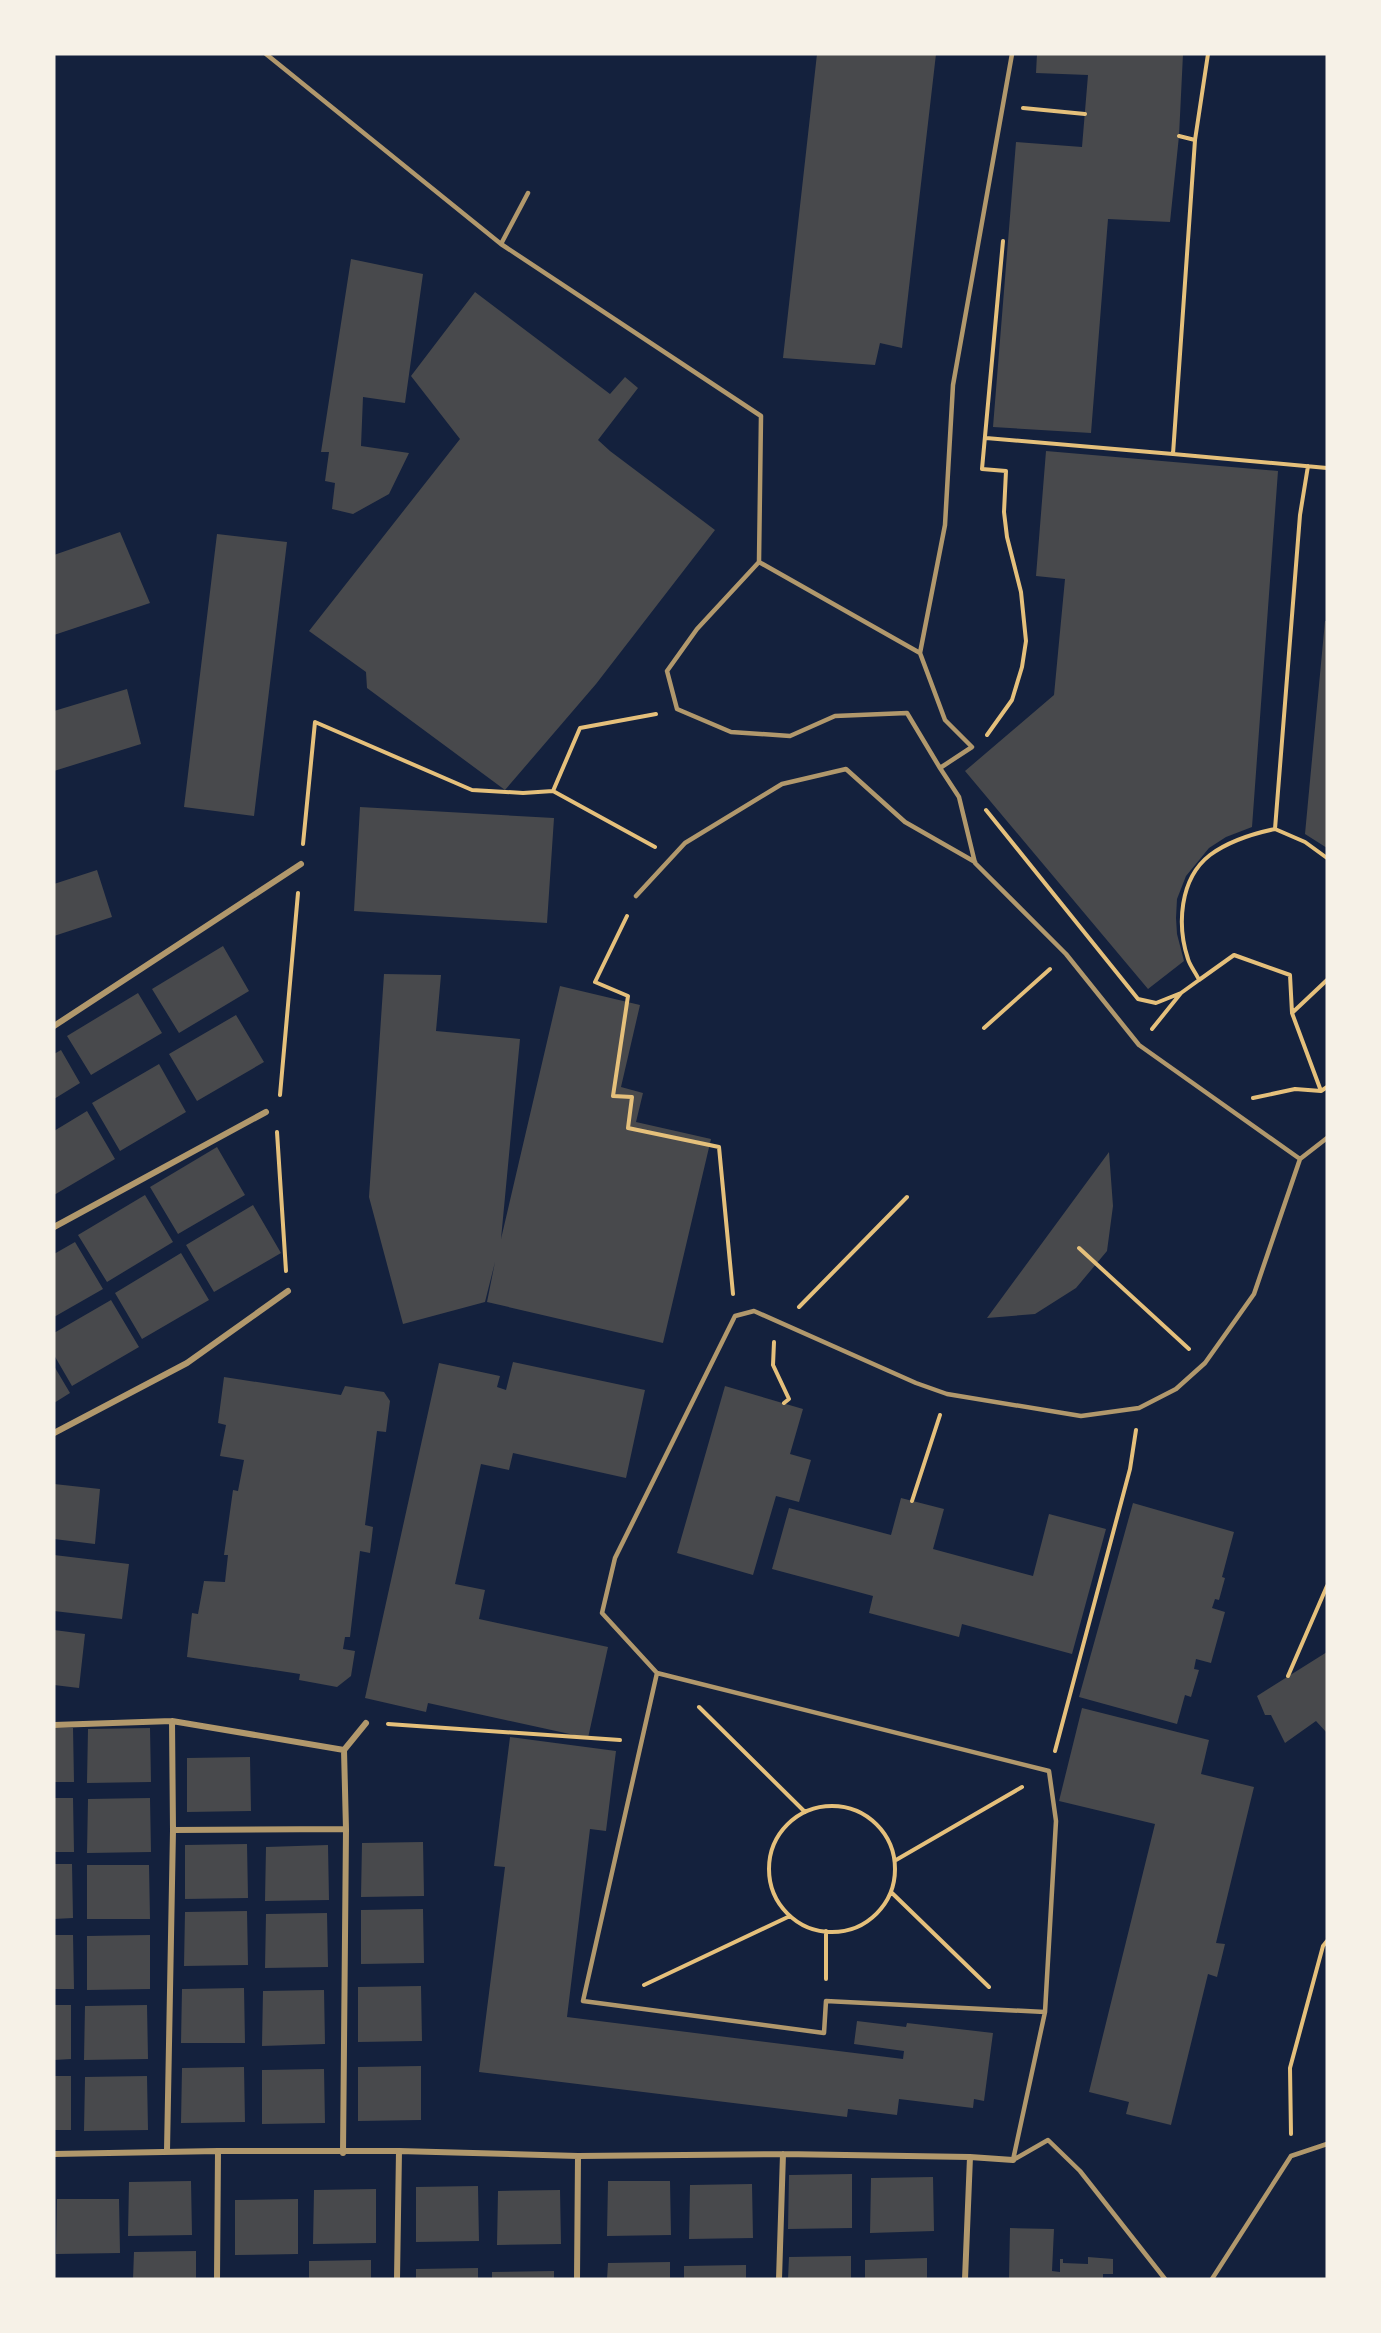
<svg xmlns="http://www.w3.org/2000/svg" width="1381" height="2333" font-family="Bitter,serif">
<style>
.building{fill:#48494c}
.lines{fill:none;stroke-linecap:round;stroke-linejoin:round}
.path{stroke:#e5c07b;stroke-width:4}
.service{stroke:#b1986c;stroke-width:4.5}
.minor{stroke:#b1986c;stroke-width:6}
</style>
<rect width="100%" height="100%" fill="#14213d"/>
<path class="building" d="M817,54H936L902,348L880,343L875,365L783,358Z
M1037,54H1183L1179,136L1170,222L1108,219L1091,433L993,427L1016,142L1082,147L1088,75L1036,73Z
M351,259L423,274L405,403L363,397L361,446L409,453L389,494L353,514L332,509L335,483L325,481L329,452H321Z
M475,292L610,394L625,377L638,388L598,440L610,451L715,530L596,684L505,790L367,688L366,672L309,631L460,439L411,376Z
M1046,451L1278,471L1252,827L1226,837L1209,848L1186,876L1177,899L1176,918L1177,934L1184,961L1148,989L965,771L1054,695L1065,579L1036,576Z
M120,532L150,603L54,635V555Z
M217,534L287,542L254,816L184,807Z
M1325,621H1327V848L1305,834Z
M127,689L141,744L54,771V711Z
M360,807L554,818L547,923L354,911Z
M97,870L112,917L54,936V884Z
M223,946L249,991L179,1033L152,989Z
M384,974L441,975L436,1031L520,1039L501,1239L560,986L640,1005L621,1087L643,1093L636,1122L711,1139L663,1343L487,1302L495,1262L485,1302L403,1324L369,1197Z
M138,993L162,1033L91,1075L67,1036Z
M236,1015L264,1062L197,1101L169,1054Z
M61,1050L80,1083L54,1099V1054Z
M159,1064L186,1112L120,1151L92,1103Z
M87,1111L115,1159L54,1195V1131Z
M217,1147L245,1195L178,1234L150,1187Z
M1109,1152L1113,1206L1107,1251L1076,1288L1035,1314L987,1318Z
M145,1195L173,1242L107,1282L78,1235Z
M253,1205L281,1253L214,1292L186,1245Z
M75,1242L103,1289L54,1317V1254Z
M181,1253L209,1300L142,1339L115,1293Z
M111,1300L139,1347L72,1386L54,1355V1333Z
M513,1362L645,1390L626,1478L513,1453L509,1470L481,1464L455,1584L485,1590L479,1619L608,1647L588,1738L428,1703L426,1712L365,1698L439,1363L500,1376L497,1387L506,1390Z
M54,1366L70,1393L54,1403Z
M224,1377L341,1395L345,1386L384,1392L390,1401L386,1432L377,1431L365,1525L373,1527L370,1553L360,1551L350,1637H345L343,1649L355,1651L351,1676L337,1687L299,1680L300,1674L187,1657L192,1613L198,1614L204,1581L225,1582L228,1555H224L233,1490L238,1491L244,1460L220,1456L226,1425L218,1423Z
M725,1386L803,1409L790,1454L811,1460L799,1502L776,1496L753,1575L677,1553Z
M54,1484L100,1489L95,1544L54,1539Z
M901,1498L944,1509L933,1549L1033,1576L1049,1514L1106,1529L1072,1654L962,1624L959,1637L869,1613L873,1596L772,1569L789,1508L891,1535Z
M1133,1503L1234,1532L1222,1577L1225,1578L1219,1600L1215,1599L1212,1608L1225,1612L1211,1663L1196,1659L1194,1669L1199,1670L1191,1697L1185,1695L1177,1724L1079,1697Z
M54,1555L129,1564L122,1619L54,1611Z
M54,1630L85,1634L79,1688L54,1685Z
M1327,1652V1733L1316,1721L1285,1743L1271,1715H1265L1257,1696Z
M1082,1708L1209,1740L1201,1774L1254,1787L1216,1943L1225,1944L1217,1977L1208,1974L1171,2125L1126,2114L1129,2102L1089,2092L1155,1824L1059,1801Z
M54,1728H73L74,1782H54Z
M150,1728L151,1782L87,1783L88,1729Z
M510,1737L616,1751L606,1831L590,1829L567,2017L903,2059L904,2051L854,2044L857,2021L906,2027L907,2023L993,2033L984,2101L974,2099L973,2108L899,2099L897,2115L848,2109L847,2117L479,2072L505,1867L494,1866Z
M250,1757L251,1811L187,1812V1758Z
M54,1798H73L74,1852H54Z
M150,1798L151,1852L87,1853L88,1799Z
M423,1842L424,1896L361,1897L362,1843Z
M247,1844L248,1898L185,1899V1845Z
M328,1845L329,1900L265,1901L266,1847Z
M54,1864H72L73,1918L54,1919Z
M87,1865H149L150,1919H87Z
M423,1909L424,1963L361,1964V1910Z
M247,1911L248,1965L184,1966L185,1912Z
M327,1913L328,1967L265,1968L266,1914Z
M54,1935H73L74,1989H54Z
M150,1935V1989L87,1990V1936Z
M421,1986L422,2041L358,2042V1987Z
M244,1988L245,2043H181L182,1989Z
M324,1990L325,2044L262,2046L263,1991Z
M54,2005H71V2059L54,2060Z
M147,2005L148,2059L84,2060L85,2006Z
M421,2066V2120L358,2121V2067Z
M244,2067L245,2122L181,2123L182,2068Z
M324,2069L325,2123L262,2124V2070Z
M54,2076H71V2130H54Z
M147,2076L148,2130L84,2131L85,2077Z
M852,2174V2228L788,2229L789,2175Z
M933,2177L934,2231L870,2233L871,2178Z
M191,2181L192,2235L128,2236L129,2182Z
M608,2181H670L671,2235L607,2236Z
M752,2184L753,2238L689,2239L690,2185Z
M478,2186L479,2241L416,2242V2187Z
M376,2189V2243L313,2244L314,2190Z
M560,2190L561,2244L497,2245L498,2191Z
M57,2199H119L120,2253L56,2254Z
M298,2199V2254L235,2255V2200Z
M1010,2228L1054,2229L1052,2271L1060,2272V2259H1063V2263L1088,2264V2257L1113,2259V2274H1103V2279H1009Z
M196,2251V2279H133L134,2252Z
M851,2256V2279H788L789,2257Z
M927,2258V2279H865V2260Z
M371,2260V2279H309V2261Z
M670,2262V2279H607L608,2263Z
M746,2265V2279H684V2266Z
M478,2268V2279H416V2269Z
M554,2271V2279H492V2272Z"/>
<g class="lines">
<path class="path" d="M1208,54L1195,140L1173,454L1327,468
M1023,108L1085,114
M1179,136L1195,140
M986,438L1173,454
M987,735L1012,700L1022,667L1026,641L1021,592L1007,537L1004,512L1006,471L982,469L1003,241
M553,791L655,847
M986,810L1138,999L1156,1003L1181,993
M1275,829L1305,842L1327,858
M303,844L315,722L472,790L523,793L553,791L580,728L656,714
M627,916L595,982L628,996L613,1096L632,1097L628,1128L719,1147L733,1294
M1199,980L1234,955L1290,975L1292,1013
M1327,980L1292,1013L1321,1091L1327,1087
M984,1028L1050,969
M1152,1029L1181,993L1199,980C1196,973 1190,966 1188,959C1177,926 1179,879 1210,855C1229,841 1251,834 1275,829L1300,515L1308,466
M280,1095L298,893
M1253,1098L1295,1089L1321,1091
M277,1132L286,1271
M1079,1248L1189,1349
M799,1307L907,1197
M774,1342L773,1365L789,1399L784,1403
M912,1501L940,1415
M1288,1676L1327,1586
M699,1707L805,1812
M388,1724L620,1740
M1055,1751L1130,1469L1136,1430
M769 1869a63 63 0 1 1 126 0a63 63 0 1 1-126 0Z
M896,1860L1022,1787
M891,1892L989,1987
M826,1979V1931
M644,1985L790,1916
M1291,2134L1290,2068L1323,1946L1327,1941"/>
<path class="service" d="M266,54L501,244L761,416L759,562L920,653
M1012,54L953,385L945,525L920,653L945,720L972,747L940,768L959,797L975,863L1066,954L1139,1045L1300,1159
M501,244L528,193
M759,562L697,629L667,671L677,709L731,732L790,736L835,716L907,713L940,768
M636,896L685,843L782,784L846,769L905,822L975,862
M657,1673L583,2001L824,2033L826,2001L1045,2012
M1013,2160L1045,2012L1056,1821L1049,1771L657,1673L602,1613L615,1558L735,1316L754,1311L916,1383L947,1394L1081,1416L1139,1408L1176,1389L1205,1363L1254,1294L1300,1159L1327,1138
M1013,2160L1048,2140L1080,2171L1165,2279
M1212,2279L1291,2156L1327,2144"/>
<path class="minor" d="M54,1026L301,864
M54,1227L266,1112
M54,1433L187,1363L288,1291
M172,1721L344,1750L366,1723
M54,1725L172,1721L173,1830L167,2151
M344,1750L346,1829
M173,1830L346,1829L343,2153
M54,2154L218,2151H399L578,2156L783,2154L970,2157L1013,2160
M217,2279L218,2151
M397,2279L399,2151
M577,2279L578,2156
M779,2279L783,2154
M965,2279L970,2157"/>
</g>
<rect width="1381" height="2333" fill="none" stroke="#f6f1e7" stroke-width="111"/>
</svg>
